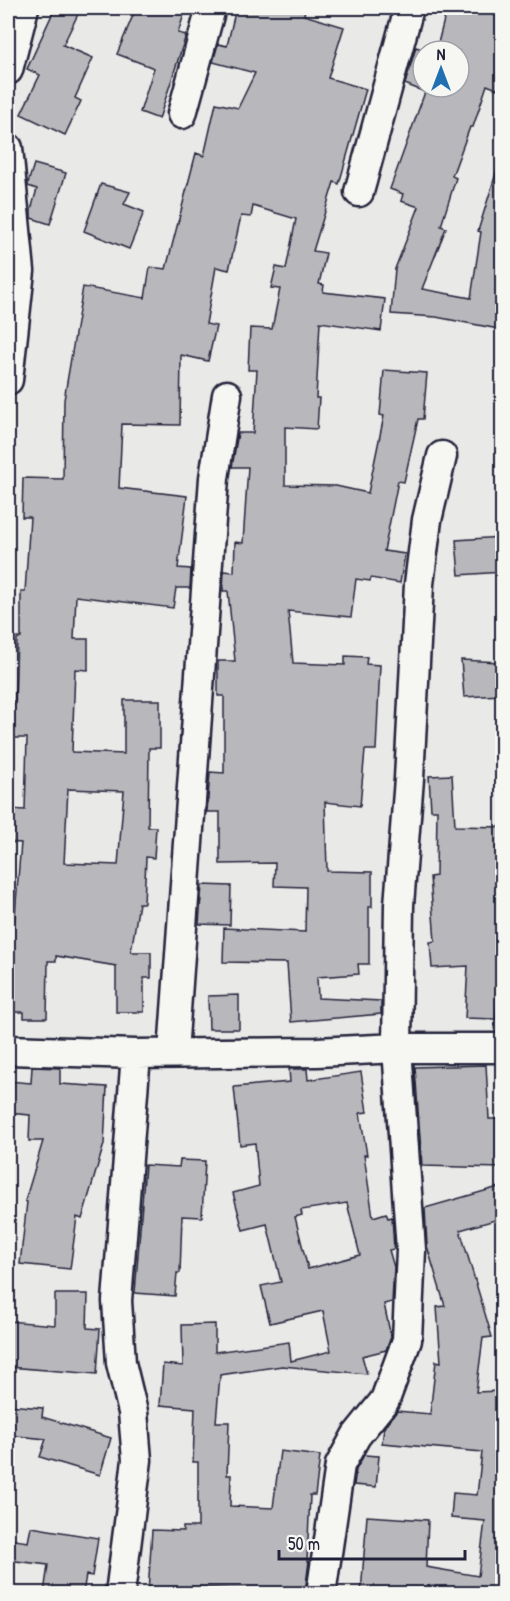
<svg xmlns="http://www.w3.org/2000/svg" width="510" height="1601" font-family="'Patrick Hand',sans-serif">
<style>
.building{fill:#b8b8bc;stroke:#22223b;stroke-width:1.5;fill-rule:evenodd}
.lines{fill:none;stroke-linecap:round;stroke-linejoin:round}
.minor-casing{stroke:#22223b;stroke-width:33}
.minor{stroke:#f6f6f2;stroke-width:28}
</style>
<rect width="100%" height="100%" fill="#e9e9e7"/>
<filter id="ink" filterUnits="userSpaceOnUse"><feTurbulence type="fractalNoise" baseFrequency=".0167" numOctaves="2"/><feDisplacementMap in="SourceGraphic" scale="12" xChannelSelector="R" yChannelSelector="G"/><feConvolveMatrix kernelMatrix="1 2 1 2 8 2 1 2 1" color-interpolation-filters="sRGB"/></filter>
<g filter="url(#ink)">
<path class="building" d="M55,8H81L63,45L93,58L75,98L81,101L65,135L21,114L40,75L27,69Z
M136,8H186L178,33L186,35L159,119L140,112L154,68L117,54Z
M236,8H305L304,15L344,27L328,78L366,89L339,184L334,182L313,251L326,253L319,284L324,285L323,292L385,299L381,331L320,322L316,398H319L317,429L285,427V485L336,486L368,493L384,416L380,415L384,370L427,373L423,419H418L404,482L398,481L384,551L405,554L400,583L371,578L370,581L356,579L351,617L288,611L293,663L345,665V656L367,657L366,664L380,665L376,750H365L360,806L325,802L327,871L372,872V907H369V964H358L359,974L317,977L318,998L381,1001V1014L291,1022L287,963L223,962L224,928L305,932L306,887L274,886L275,863L220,864V812H207L210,772L224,773V696H218V661H235L228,591H223L224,571L234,572L235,542L243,543L248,467H232L238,433H253L257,370H248L250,328L272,329L280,289L271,288L276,267L286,269L296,219L253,206L251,217L241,216L229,270L216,267L206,324L216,326L208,361L181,355L180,425L122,424L119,488L187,496L178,568L191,569L190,588H176L173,608L76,596L74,639H88V670L75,669L72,752L124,754V700H160V748H149L148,827H156L154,858L146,857L144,903H139L131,952H151V978H144V1012H116V966L56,956V961H48L47,1018H24V1012H8V926H14L21,843L8,842V809L25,810L27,738H8V701H15L17,638H21V592H25L30,517H22L23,478L63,479L64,400L83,287L145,298L150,267L166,269L196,153L204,156L216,103L238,108L255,73L213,62L218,44L227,46ZM68,789L124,791L118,865L64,863Z
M447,8H465L502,17V91L487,85L473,127H470L452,176L456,178L441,226L446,228L422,289L471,298L481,232L478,231L498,167L502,168V311L499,329L436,317L391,314L395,269L419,207L401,201L403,194L390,189L425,92L405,84L416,47L428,51H423V87H459V51H436Z
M34,164L66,173L50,224L31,218V210L37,189L28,186V183Z
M101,184L130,192L124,204L144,212L129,249L84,231Z
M502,537V572L459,575L456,540Z
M461,660L499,662L501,695L464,697Z
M452,775L455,826L502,827V862H497L502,924V963H499L496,1019L465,1018L468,966L432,968L430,942L435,941L430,877L436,876L437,810H431L429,776Z
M202,885L231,886L230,925L199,924Z
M239,995V1029H209L208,996Z
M486,1065L489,1119H502V1168L422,1166L415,1067Z
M32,1067L60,1068V1084L107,1087L104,1144L82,1219L77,1217L70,1269L20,1264L27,1202L25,1201L43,1141H29L30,1115L8,1113V1081L31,1083Z
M289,1069H307L308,1080L361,1072L367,1112L360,1113L367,1155H364L373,1217L386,1213L388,1218L392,1217L394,1249L389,1250L394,1267L392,1302L384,1304L391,1337L386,1350L362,1356L367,1374L282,1366L220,1375L216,1422H229L227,1475H231L230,1506L273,1508L280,1451L320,1456L315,1495H310L307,1561H309L305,1592L285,1590V1593H258V1590L187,1587V1593H148L152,1530L183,1531V1527H198V1462H193L195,1408L160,1405L163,1364L183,1366L182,1325L215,1324V1352L289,1342L291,1361L331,1351L323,1311L270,1323L261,1286L281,1282L267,1224L243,1230L233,1193L259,1186L255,1143L240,1145L234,1087L290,1082ZM347,1203L360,1255L308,1269L295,1217L302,1215L301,1210Z
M180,1160L205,1161L202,1217L182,1216L180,1273H177L175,1296L135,1293L145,1165L179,1167Z
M502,1186V1218L460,1230L492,1337L483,1338L476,1392L499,1391L500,1426H502V1593H361L367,1516L428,1520L426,1567L478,1576L485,1521L451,1518L453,1493L477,1495L482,1452L382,1443L384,1428L397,1411L430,1414L436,1361L441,1362L437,1307L445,1306L427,1246L425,1208Z
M55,1294H88L87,1328L100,1329L97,1374L8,1367V1321L55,1325Z
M8,1405L43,1408L42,1417L111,1438L100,1475L40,1457L46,1439L8,1435Z
M364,1455L379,1456L376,1487L354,1485L356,1470Z
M31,1527L98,1538L92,1576L86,1575L83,1593H44L48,1565L8,1560V1539L28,1542Z"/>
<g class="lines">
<g class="minor-casing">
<path id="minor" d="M8,70L24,8
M182,114L211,8
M8,148L20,271L8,380
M359,192L409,8
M8,1050L136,1054L317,1052L397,1048H502
M173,1053L214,478L227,395
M120,1594L137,1460L133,1412L121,1363L117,1301L136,1054
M321,1594L340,1465L356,1436L385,1400L407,1340L411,1250L397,1048L399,905L409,779L419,584L427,520L442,456"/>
</g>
<use href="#minor" class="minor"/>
</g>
</g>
<rect width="510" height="1601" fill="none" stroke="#f6f6f2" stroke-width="30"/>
<rect x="15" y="15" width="480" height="1571" fill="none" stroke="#22223b" stroke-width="2" filter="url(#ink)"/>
<g transform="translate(441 69)"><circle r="28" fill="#f6f6f2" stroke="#a1a1a9" stroke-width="1.5"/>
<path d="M0-4.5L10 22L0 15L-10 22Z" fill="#1f6fb2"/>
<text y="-9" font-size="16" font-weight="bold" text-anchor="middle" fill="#22223b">N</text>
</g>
<path d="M279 1550v9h186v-9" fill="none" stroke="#22223b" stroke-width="3"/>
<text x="288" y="1550" font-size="18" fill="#22223b" stroke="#f6f6f2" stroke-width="4.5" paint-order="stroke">50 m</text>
</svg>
